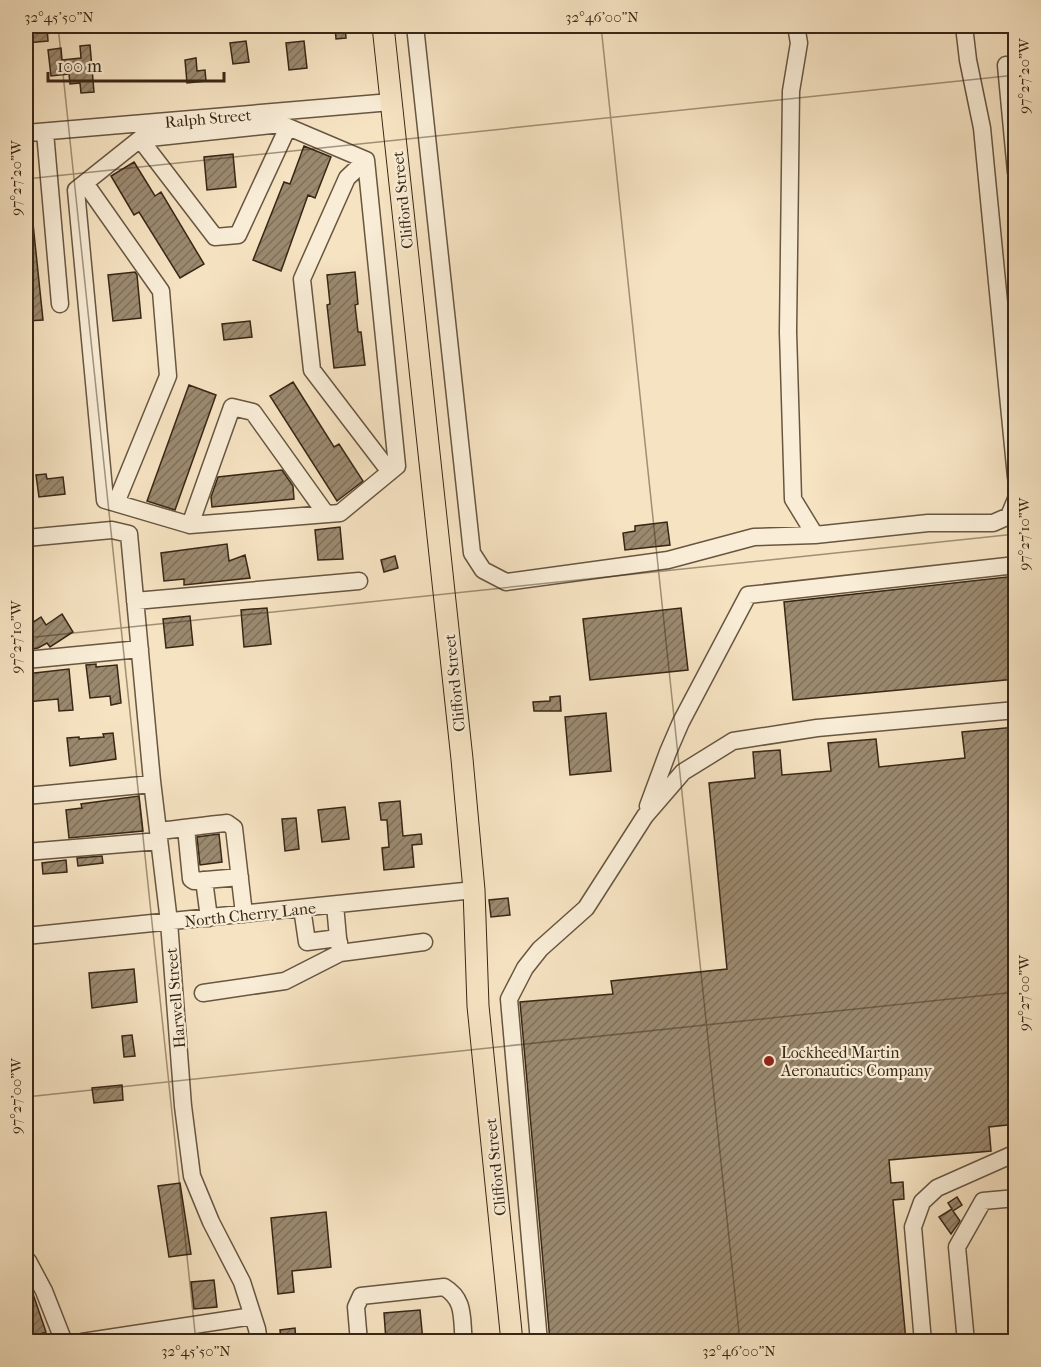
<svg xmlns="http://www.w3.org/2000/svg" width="1041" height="1367" font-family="'IM FELL French Canon',serif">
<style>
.building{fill:url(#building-hatch);stroke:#382716;stroke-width:1.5}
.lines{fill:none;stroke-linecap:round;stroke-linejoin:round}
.minor-casing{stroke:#685641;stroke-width:19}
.major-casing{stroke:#382716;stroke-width:23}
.minor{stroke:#f9edd7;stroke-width:16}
.major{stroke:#f6e3c2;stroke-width:21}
.ticks{fill:none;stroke:#382716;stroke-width:1.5;stroke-opacity:0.45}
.poi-dot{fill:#8f2418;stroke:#f9edd7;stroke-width:2}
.labels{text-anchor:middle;stroke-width:4.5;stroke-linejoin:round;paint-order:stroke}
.street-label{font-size:16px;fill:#382716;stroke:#f9edd7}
.poi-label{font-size:16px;fill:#382716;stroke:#f9edd7;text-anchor:start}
.neatline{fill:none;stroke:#382716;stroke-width:2}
.ticks-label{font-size:15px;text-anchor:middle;fill:#382716}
</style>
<defs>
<pattern id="building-hatch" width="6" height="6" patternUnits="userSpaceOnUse" patternTransform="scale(1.5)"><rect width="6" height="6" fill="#9b896f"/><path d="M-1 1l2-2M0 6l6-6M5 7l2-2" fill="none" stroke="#7f705a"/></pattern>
</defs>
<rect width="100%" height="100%" fill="#f6e3c2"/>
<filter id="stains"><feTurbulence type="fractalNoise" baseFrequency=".00333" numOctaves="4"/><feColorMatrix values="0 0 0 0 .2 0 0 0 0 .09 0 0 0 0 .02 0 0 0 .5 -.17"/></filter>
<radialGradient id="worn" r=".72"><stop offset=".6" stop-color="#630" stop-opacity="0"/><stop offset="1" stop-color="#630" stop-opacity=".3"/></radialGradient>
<path class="building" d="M335,26H345L346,38L336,39Z
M47,27L48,41L26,43V32L31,31V29Z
M246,41L249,62L233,64L230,43Z
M304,41L307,68L289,70L286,43Z
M90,45L94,92L81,93L80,83L70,84L69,74L51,76L48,50L61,48L62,60L81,58L80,46Z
M196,58L197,71L205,70L206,81L187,83L185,60Z
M304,146L331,157L315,198L308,195L281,271L253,260L284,182L290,184Z
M233,154L236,187L207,190L204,157Z
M134,162L155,196L161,192L204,264L180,278L139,212L134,215L111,176Z
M26,214H32L43,320L26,321Z
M135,272L137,275L141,318L113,321L108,275Z
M355,272L358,304L355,305L358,332H361L365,365L334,368L327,305L330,304L327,275Z
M250,321L252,337L224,340L222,324Z
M293,382L334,447L339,444L363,481L337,501L270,396Z
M189,385L216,395L175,510L147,501Z
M282,470L293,486L294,499L212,507L211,497L218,477Z
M46,474L47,479L63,477L65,494L39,497L36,475Z
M667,522L670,545L625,550L623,533L635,531V526Z
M340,527L343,559L318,560L315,530Z
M227,544L229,561L245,555L250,578L184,585V579L164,581L161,553Z
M395,556L398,568L384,572L381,560Z
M1016,576V679L793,700L784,602Z
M267,608L271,644L244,647L241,610Z
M681,608L688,670L590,680L583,619Z
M62,614L73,632L50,647L47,643L38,648L26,650V627L41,617L46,625Z
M190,616L193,645L166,648L163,619Z
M96,664V667L117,665L121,703L111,705L110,696L90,698L86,665Z
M69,669L73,710L59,711L58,699L26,702V674Z
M560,696L561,711H534L533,702L550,701V697Z
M606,713L611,771L570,775L565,717Z
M1016,727V1124L989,1127L991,1151L889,1160L891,1183L903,1182L904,1199L893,1200L906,1341H550L520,1002L613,994L611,981L727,969L709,783L755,778L753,752L780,750L782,775L831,771L828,743L876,739L879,767L965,758L962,732Z
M113,733L116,759L70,766L67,738L79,737V739L104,737L103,734Z
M139,796L143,831L69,838L66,810L82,808L81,804Z
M400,801L403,836L421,834L422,844L412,845L414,867L384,870L382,848L389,847L387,820H381L379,803Z
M345,807L349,839L322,842L318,810Z
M296,818L299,849L285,851L282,819Z
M219,834L222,862L200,865L197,837Z
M102,856L103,863L78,866L77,858Z
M66,860L67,872L43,874L42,863Z
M508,898L510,915L491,917L489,900Z
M134,969L137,1002L92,1008L89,973Z
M132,1035L135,1056L124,1057L122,1036Z
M122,1085L123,1100L94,1103L92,1088Z
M180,1183L191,1254L169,1257L158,1186Z
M957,1197L962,1205L953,1211L960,1221L951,1234L939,1217L952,1209L948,1203Z
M326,1212L331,1267L292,1271L294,1292L278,1294L271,1218Z
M26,1279L32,1291L46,1332L26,1339Z
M214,1280L217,1307L194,1309L191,1282Z
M420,1310L423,1341H386L384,1313Z
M295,1328L296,1341H281L280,1330Z"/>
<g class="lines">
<g class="minor-casing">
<path id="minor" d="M415,26L472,553L483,570L506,582L668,560L754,537L815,535L928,523H993L1009,516L1016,499
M796,26L799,43L791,91L788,332L793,499L815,535
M964,26L968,60L982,128L1016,477
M1006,65L1016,172
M281,124L366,160L397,466L340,513L190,525L105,500L76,190L140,139Z
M45,132L60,304
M26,133L391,102
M140,139L215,237L238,235L288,127
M366,160L347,178L302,279L312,370L390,472
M85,183L161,291L168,376L116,503
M190,525L232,407L253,412L326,514
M129,534L152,781L169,922L183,1106L192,1176L211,1222L242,1282L257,1329L259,1342
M26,538L112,530L129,534
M135,601L359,581
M26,660L140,649
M26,796L152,784
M648,806L668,752L681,722L748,595L1016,565
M186,828L191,879L194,881L240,877
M158,831C181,829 204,825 227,823L234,828L244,914
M26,852L159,841
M204,880L209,918
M302,908L307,942L338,938L335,905
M26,936L474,890
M339,942L340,953L424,942
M203,993L285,981L340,953
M26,1262L28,1261L44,1291L64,1342
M82,1342L253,1316
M359,1342L356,1307L361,1296L444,1287C466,1300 461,1319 464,1342
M539,1342L509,999L525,968L540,949L586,908L645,816L683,772L733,741L817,728L1016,710
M923,1342L913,1227L922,1202L937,1188L1016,1153
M966,1342L957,1247L983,1201L1016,1198"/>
</g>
<g class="major-casing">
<path id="major" d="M383,26L462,759L474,890L478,1006L512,1342"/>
</g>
<use href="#minor" class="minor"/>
<use href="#major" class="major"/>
</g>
<path class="ticks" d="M58,26L196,1342M601,26L740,1342M26,179L1016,75M26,638L1016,534M26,1097L1016,992"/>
<circle class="poi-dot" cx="769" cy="1061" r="6"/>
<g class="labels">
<g class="street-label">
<text transform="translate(208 118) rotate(-5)" y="6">Ralph Street</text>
<text transform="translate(402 200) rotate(-96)" y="6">Clifford Street</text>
<text transform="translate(454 683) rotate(-96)" y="6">Clifford Street</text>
<text transform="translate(250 914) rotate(-6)" y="6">North Cherry Lane</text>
<text transform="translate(175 998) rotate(-95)" y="6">Harwell Street</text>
<text transform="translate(495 1167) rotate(-96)" y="6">Clifford Street</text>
</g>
<g class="poi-label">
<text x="781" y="1058">Lockheed Martin<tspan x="781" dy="18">Aeronautics Company</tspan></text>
</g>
</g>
<rect width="1041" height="1367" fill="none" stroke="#f6e3c2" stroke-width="66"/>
<path d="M48 72v9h176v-9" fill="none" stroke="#382716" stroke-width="3"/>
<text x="57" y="72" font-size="18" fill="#382716" stroke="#f9edd7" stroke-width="4.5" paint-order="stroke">100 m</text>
<rect x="33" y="33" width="975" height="1301" class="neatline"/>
<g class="ticks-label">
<text x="59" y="22">32°45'50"N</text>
<text x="602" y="22">32°46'00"N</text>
<text transform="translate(1024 76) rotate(-90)" y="5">97°27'20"W</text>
<text transform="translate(16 178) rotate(-90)" y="5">97°27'20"W</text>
<text transform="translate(1024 534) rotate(-90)" y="5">97°27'10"W</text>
<text transform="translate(16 637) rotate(-90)" y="5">97°27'10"W</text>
<text transform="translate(1024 993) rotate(-90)" y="5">97°27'00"W</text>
<text transform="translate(16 1096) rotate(-90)" y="5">97°27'00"W</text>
<text x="196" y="1356">32°45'50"N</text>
<text x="739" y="1356">32°46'00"N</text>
</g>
<rect width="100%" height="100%" filter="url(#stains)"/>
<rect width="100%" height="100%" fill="url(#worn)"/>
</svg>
